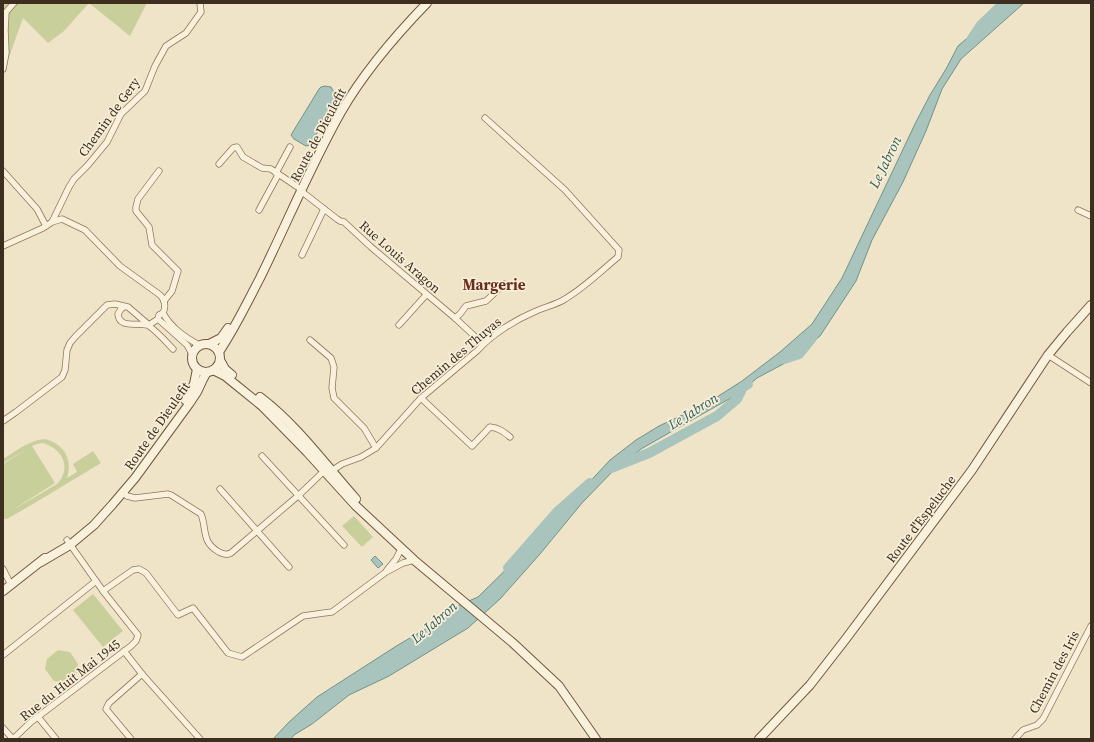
<svg xmlns="http://www.w3.org/2000/svg" width="1094" height="742" font-family="'Source Serif 4',serif">
  <style>
    .green { fill: #c9cf9b; fill-rule: evenodd }
    .water { fill: #a9c4bc; stroke: #6f938a }
    .lines { fill: none; stroke-linecap: round; stroke-linejoin: round }
    .river { stroke: #a9c4bc; stroke-width: 10 }
    .minor-casing { stroke: #8d765c; stroke-width: 7 }
    .secondary-casing { stroke: #6f573f; stroke-width: 10 }
    .minor { stroke: #faf1dc; stroke-width: 5.5 }
    .secondary { stroke: #faf1dc; stroke-width: 8 }
    .labels { text-anchor: middle; dominant-baseline: central; stroke-width: 3.5; stroke-linejoin: round; paint-order: stroke }
    .street-label { font-size: 13px; fill: #3d2e20; stroke: #f7eed8 }
    .water-label { font-size: 14px; font-style: italic; fill: #2f5d5a; stroke: #f7eed8 }
    .quarter-label { font-size: 15px; font-weight: bold; fill: #6b2e1e; stroke: #f7eed8 }
  </style>
  <rect width="100%" height="100%" fill="#f0e4c8"/>
  <g class="green">
    <polygon points="3,3 147,3 130,36 89,3 64,31 48,43 23,18 3,74"/>
    <path d="M45,439C64,444 73,459 67,478L77,472L73,464L93,451L101,463L33,504L7,519H3V464L27,449L3,463V459C16,451 29,440 45,439ZM43,443C63,449 72,468 57,484L11,511L55,483L32,446L37,444Z"/>
    <polygon points="354,516 373,537 362,547 342,526"/>
    <polygon points="93,594 123,631 103,647 73,610"/>
    <polygon points="58,650 70,652 78,664 77,674 66,683 54,681 45,669 47,659"/>
  </g>
  <g class="water">
    <polygon points="1000,3 1024,3 961,59 942,89 926,131 903,182 872,240 856,281 820,336 787,362 757,378 738,394 690,421 641,449 613,471 582,503 540,554 500,599 468,628 389,676 349,695 312,724 294,735 291,739 273,739 289,722 317,697 398,645 448,616 455,607 478,597 535,541 610,460 636,440 659,426 706,404 742,381 780,352 812,324 842,278 915,124 930,95 946,69 958,46 985,23"/>
    <polygon points="325,86 331,87 336,96 311,145 306,146 294,139 291,135 319,89 321,87"/>
    <polygon points="375,556 383,564 378,568 371,560"/>
  </g>
  <g class="lines">
    <g class="river">
      <polyline points="971,40 981,25 1004,3"/>
      <polyline points="784,359 799,354 812,338"/>
      <polyline points="611,468 649,453 717,416 737,399 743,387 748,384"/>
      <polyline points="508,568 557,512 590,483"/>
    </g>
    <g class="minor-casing">
      <g id="minor">
        <polyline points="3,69 6,53 5,30 6,12 14,3"/>
        <polyline points="219,164 233,148 237,147 243,157 262,168 271,169 302,190"/>
        <polyline points="3,171 37,209 46,226"/>
        <polyline points="159,171 138,199 136,207 136,211 149,227 152,245 178,271 172,291 164,301"/>
        <polyline points="276,173 290,147"/>
        <polyline points="301,191 337,219 340,221 344,222 371,247 455,318 483,344"/>
        <polyline points="259,210 278,175"/>
        <polyline points="1078,210 1091,216"/>
        <polyline points="3,246 43,228 52,222 69,187 74,179 88,165 107,142 121,114 145,91 155,66 166,46 186,33 201,12 200,3"/>
        <polyline points="302,255 324,209"/>
        <path d="M124,307L121,309L118,314C119,329 137,322 147,325C153,327 168,344 173,349"/>
        <path d="M163,313C171,328 185,337 199,345"/>
        <polyline points="455,318 460,314 466,306 486,301 504,284"/>
        <polyline points="158,319 187,345 192,354"/>
        <polyline points="399,325 426,295"/>
        <polyline points="310,340 331,358 334,367 332,388 334,398 364,428 376,448"/>
        <polyline points="1048,355 1091,383"/>
        <path d="M421,398L472,446L490,427C499,428 504,432 510,437"/>
        <path d="M3,421L16,412L62,377L65,370L67,350L70,343L75,337L107,305L115,304L128,307L149,325L158,319L159,315L163,313C166,307 165,300 160,295L120,266L85,230L62,219L52,222"/>
        <polyline points="262,456 344,545"/>
        <path d="M330,472L342,464L361,457L376,448L421,398L478,350C491,335 515,320 534,312C544,307 556,305 565,299C584,288 601,271 618,257L619,250L565,190L485,118"/>
        <polyline points="220,489 289,567"/>
        <path d="M123,492L127,496L135,498L168,494L171,495L201,514C207,529 201,542 219,552C224,555 227,555 231,553L299,495L324,471"/>
        <polyline points="3,569 11,585"/>
        <polyline points="387,570 396,559 401,549"/>
        <polyline points="103,591 133,570 139,569 146,573 178,615 193,608 228,653 242,657 303,616 324,613 332,612 386,572 403,563 414,560"/>
        <polyline points="124,651 142,674"/>
        <polyline points="3,655 96,581"/>
        <polyline points="38,717 56,739"/>
        <polyline points="3,728 13,739"/>
        <polyline points="13,739 31,722 131,646 136,641 138,635 103,591 67,540"/>
        <polyline points="131,739 106,709 109,703 142,674 200,739"/>
        <polyline points="1015,739 1023,730 1037,725 1043,719 1091,626"/>
      </g>
    </g>
    <g class="secondary-casing">
      <g id="secondary">
        <circle cx="206" cy="358" r="14"/>
        <polyline points="209,344 221,338 228,328"/>
        <path d="M219,352C235,328 247,303 260,278C287,223 311,165 341,112C364,72 395,36 427,3"/>
        <polyline points="220,360 225,369 232,375"/>
        <polyline points="213,370 225,376 262,406 307,452 355,505 414,560 513,643 559,686 596,739"/>
        <path d="M260,397C297,425 325,464 356,499"/>
        <polyline points="185,400 194,384 197,369"/>
        <polyline points="41,562 70,545 94,525 112,505 135,478 189,404 197,392 203,379 207,372"/>
        <polyline points="3,591 45,558"/>
        <polyline points="759,739 810,685 845,640 972,470 1048,355 1067,332 1091,305"/>
      </g>
    </g>
    <use href="#minor" class="minor"/>
    <use href="#secondary" class="secondary"/>
  </g>
  <g class="labels">
    <g class="street-label">
      <text transform="translate(109 117) rotate(-54)">Chemin de Gery</text>
      <text transform="translate(318 135) rotate(-62)">Route de Dieulefit</text>
      <text transform="translate(400 257) rotate(41)">Rue Louis Aragon</text>
      <text transform="translate(456 356) rotate(-40)">Chemin des Thuyas</text>
      <text transform="translate(157 426) rotate(-55)">Route de Dieulefit</text>
      <text transform="translate(921 519) rotate(-53)">Route d'Espeluche</text>
      <text transform="translate(1054 672) rotate(-62)">Chemin des Iris</text>
      <text transform="translate(70 680) rotate(-38)">Rue du Huit Mai 1945</text>
    </g>
    <g class="water-label">
      <text transform="translate(885 162) rotate(-64)">Le Jabron</text>
      <text transform="translate(693 411) rotate(-32)">Le Jabron</text>
      <text transform="translate(434 622) rotate(-41)">Le Jabron</text>
    </g>
    <g class="quarter-label">
      <text x="494" y="284">Margerie</text>
    </g>
  </g>
  <rect width="1094" height="742" fill="none" stroke="#3d2e20" stroke-width="8"/>
</svg>
